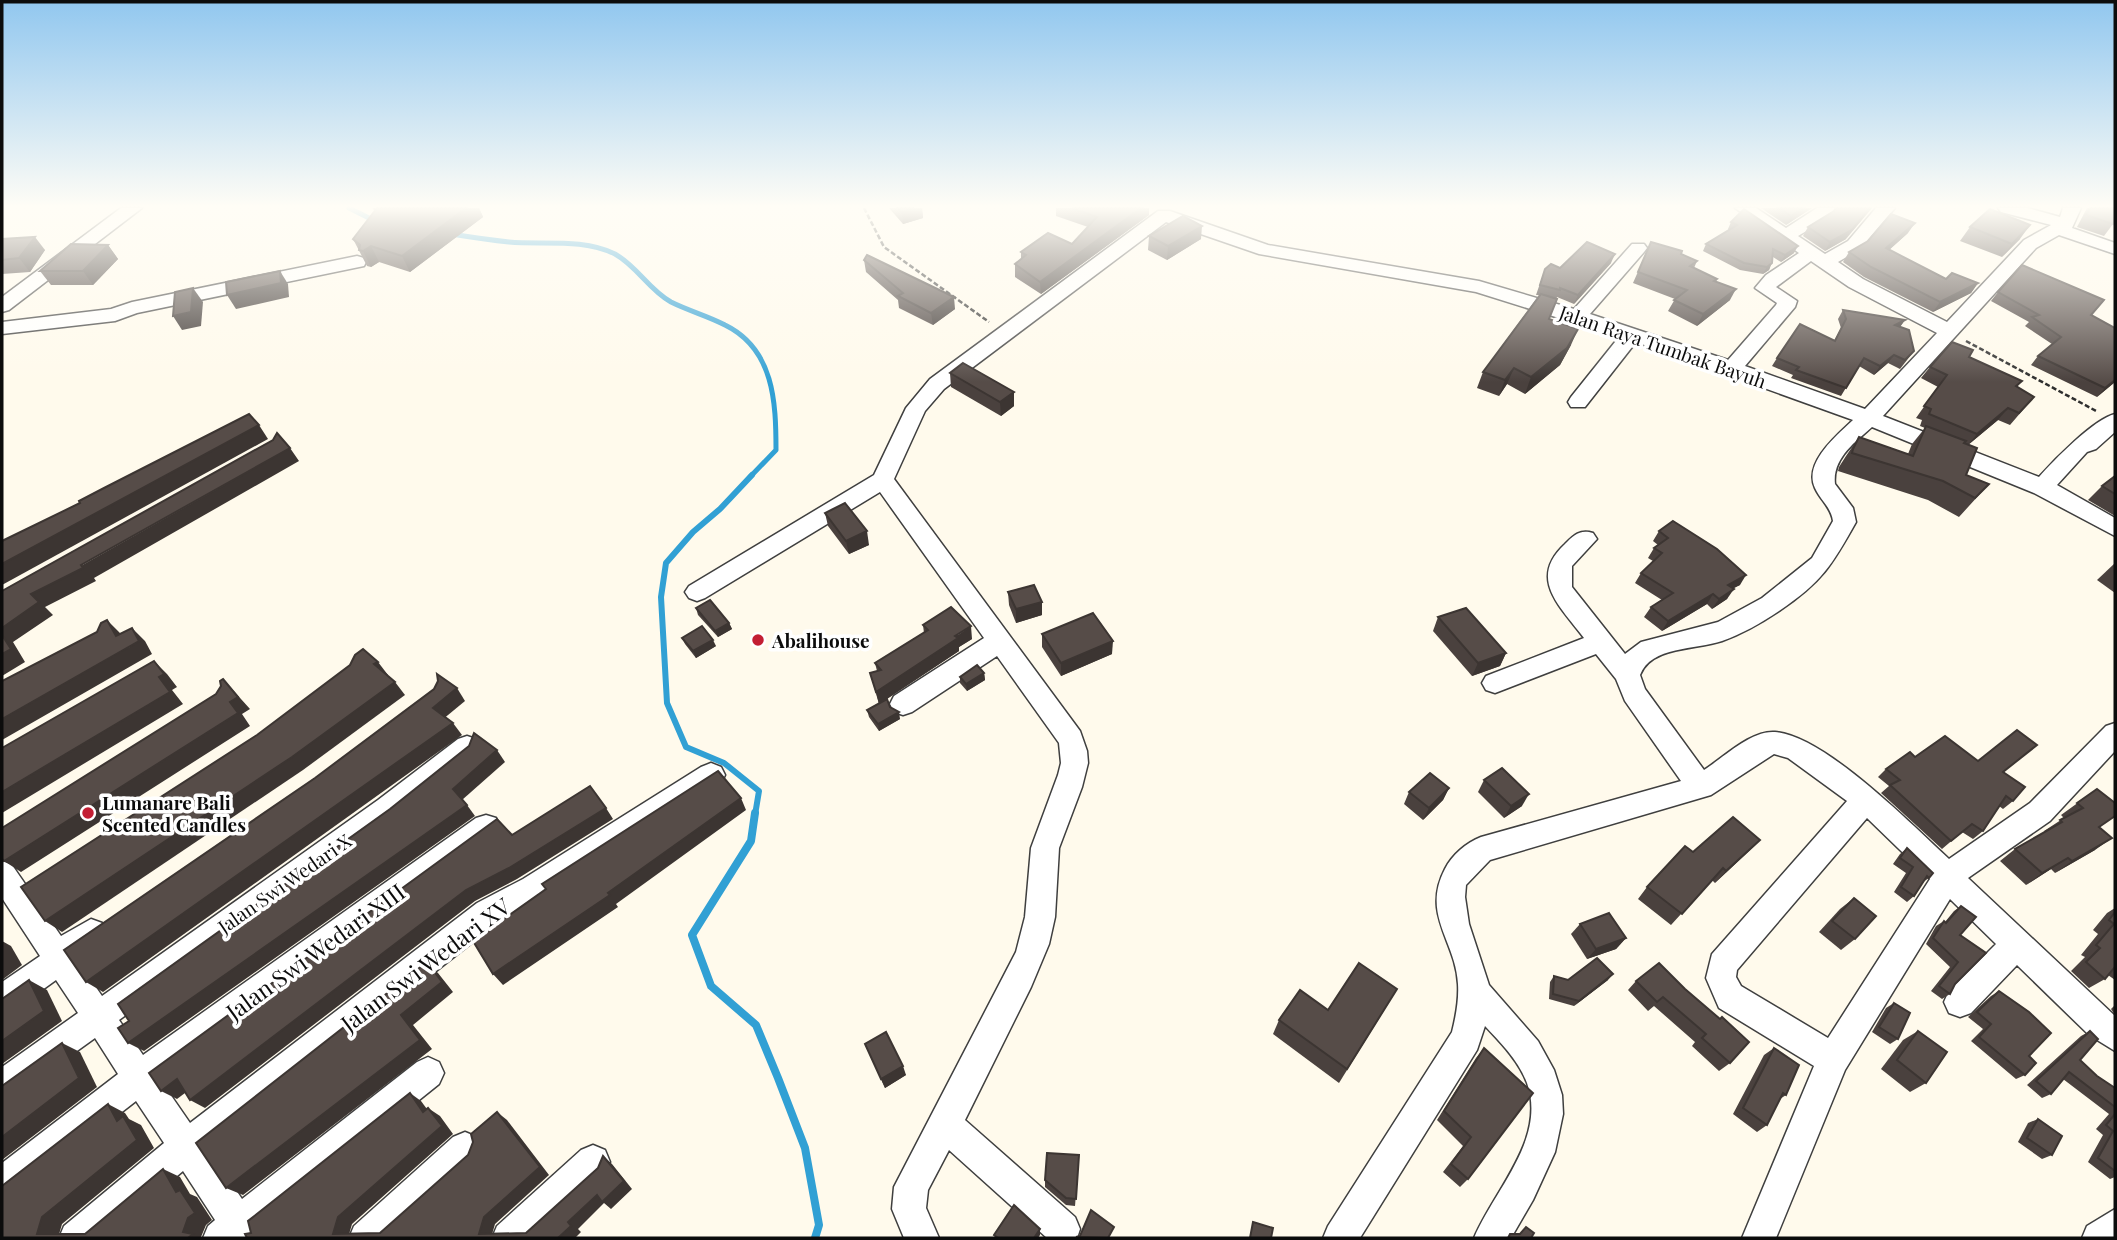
<svg xmlns="http://www.w3.org/2000/svg" width="2117" height="1240" font-family="'Playfair Display',serif">
  <style>
    .lines { fill: none; stroke-linecap: round; stroke-linejoin: round }
    .stream-far2 { stroke: #31a0d4; stroke-width: 5 }
    .stream-far1 { stroke: #31a0d4; stroke-width: 6 }
    .stream { stroke: #31a0d4; stroke-width: 8 }
    .minor-casing { stroke: #3f3f3f; stroke-width: 3 }
    .path { stroke: #2e2e2e; stroke-width: 2.5; stroke-dasharray: 5 2.5; stroke-linecap: butt }
    .minor { fill: #fff; fill-rule: evenodd }
    .wall { fill: #4a413e }
    .shaded-wall { fill: #3c3532 }
    .building { fill: #564c48; stroke: #3c3532; stroke-width: 2 }
    .poi-dot { fill: #c31e33; stroke: #fff; stroke-width: 2.5 }
    .labels { text-anchor: middle; dominant-baseline: central; stroke-width: 7; stroke-linejoin: round; paint-order: stroke }
    .street-label { font-size: 19px; fill: #0c0c0c; stroke: #fff }
    .poi-label { font-size: 19px; font-weight: bold; fill: #0c0c0c; stroke: #fff; text-anchor: start }
    .near-street-label { font-size: 23px; fill: #0c0c0c; stroke: #fff }
  </style>
  <rect width="100%" height="100%" fill="#fffaec"/>
  <g class="lines">
    <g class="stream-far2">
      <polyline points="349,208 375,221"/>
      <path d="M451,234C470,237 490,240 509,242C543,245 583,238 615,254C637,266 649,290 671,302C689,311 708,316 725,325C774,349 776,402 776,450L750,477"/>
    </g>
    <polyline class="stream-far1" points="752,475 720,509 693,532 666,563 661,597 667,703 686,747 724,763 759,791 755,815"/>
    <polyline class="stream" points="755,813 751,841 692,935 711,986 756,1025 778,1078 805,1148 819,1225 815,1238"/>
    <g class="minor-casing">
      <g id="minor">
        <polygon points="121,208 142,208 9,310 2,312 2,297"/>
        <path d="M1735,208H1756L1786,228L1817,208H1835L1828,218L1798,236L1825,254L1848,241L1876,208H1895L1860,249L1838,262L1863,279L1947,322L2024,240L2051,225L2001,212L1998,208H2028L2060,217L2063,208H2081L2072,228L2115,243V254L2059,235L2036,248L1883,416L2039,477C2054,460 2094,419 2115,414V432L2096,449L2087,452L2057,485L2115,518V536L2034,493L1872,427C1855,442 1832,459 1835,484L1853,508L1856,522C1832,565 1822,582 1779,611C1761,623 1742,634 1722,641C1696,650 1651,646 1640,675L1645,689L1704,770C1723,758 1751,730 1775,732C1825,736 1912,825 1949,859L2030,803L2106,726L2115,723V751L2050,821L1968,878L2115,1016V1051L2089,1035L2017,965L1971,1013L1960,1017L1949,1013L1944,1002L1949,991L1996,944L1950,899L1845,1070L1776,1238H1742L1814,1066L1719,1008L1706,978L1712,954L1847,801L1788,758L1774,754L1711,795L1490,860L1466,885L1465,897L1469,924L1489,985L1538,1041L1554,1070L1562,1095L1563,1114L1555,1152L1533,1200L1511,1238H1474C1494,1190 1547,1139 1527,1083C1519,1061 1500,1042 1485,1026L1477,1050L1360,1238H1323L1328,1226L1452,1032C1456,1016 1459,1000 1458,984C1456,941 1421,915 1445,869C1452,855 1466,843 1481,837L1681,781L1625,701L1616,679L1596,654L1495,693L1486,690L1482,683L1486,676L1584,638C1561,607 1527,579 1565,544C1574,535 1580,529 1593,533L1597,539L1572,566V587L1625,654L1641,642L1718,622L1762,598L1812,558L1833,521C1831,507 1821,501 1815,488C1803,463 1837,435 1853,420L1636,342L1585,407H1571L1568,402L1571,397L1619,337L1476,292L1259,254L1166,222L944,389L925,411L894,479L1080,731L1087,751L1088,763L1082,787L1059,848L1055,917L1049,944L1031,987L965,1120L1075,1217L1080,1229L1077,1238H1047L949,1150L928,1190L926,1208L939,1238H904L892,1209L894,1187L1016,952L1025,917L1031,848L1058,775L1061,763L1059,743L997,656L912,712L903,715L894,712L890,704L894,696L984,638L880,492L705,598L697,601L689,598L685,592L689,586L874,475L906,408L930,379L1158,211H1170L1268,245L1479,281L1574,309L1632,244H1644L1647,248L1644,252L1590,314L1728,360L1776,305L1777,303L1755,288L1766,275L1799,253ZM1811,261L1849,287L1937,333L1865,409L1745,366L1795,307L1797,301L1776,287ZM1867,818L1930,879L1828,1038L1741,986L1736,977L1737,970Z"/>
        <polygon points="357,256 364,258 366,262 364,266 137,313 115,321 2,334 2,322 111,309 132,302"/>
        <polygon points="467,736 476,739 480,747 476,755 398,818 119,1020 143,1055 476,818 486,815 496,818 500,827 496,836 161,1081 190,1123 477,903 523,879 701,767 711,763 721,767 725,775 721,783 543,897 497,923 209,1150 242,1199 417,1062 428,1057 439,1062 444,1073 439,1084 261,1227 265,1238 203,1238 208,1226 215,1220 183,1171 103,1238 59,1238 64,1226 164,1143 136,1101 14,1196 2,1201 2,1163 118,1074 95,1038 13,1097 2,1102 2,1067 78,1013 56,980 13,1011 2,1015 2,982 40,956 2,898 2,861 12,865 61,936 91,919 102,923 106,933 102,943 77,960 102,996 378,800 458,739"/>
        <polygon points="465,1132 477,1137 482,1149 477,1161 392,1238 349,1238 354,1226 453,1137"/>
        <polygon points="593,1145 605,1150 610,1162 605,1174 535,1238 492,1238 497,1226 581,1150"/>
        <polygon points="2115,1209 2115,1238 2082,1238 2087,1226"/>
      </g>
    </g>
    <g class="path">
      <polyline points="864,208 884,247 989,322"/>
      <polyline points="1966,341 2098,412"/>
    </g>
    <use href="#minor" class="minor"/>
  </g>
  <g class="wall">
    <polygon points="372,208 479,208 483,217 410,272 379,262 371,267 367,266 353,239 375,211"/>
    <polygon points="889,208 922,208 923,218 903,224"/>
    <polygon points="1056,208 1149,208 1149,215 1041,294 1015,277 1015,264 1021,259 1021,252 1072,244 1088,227 1056,216"/>
    <polygon points="1761,208 1812,208 1786,225"/>
    <polygon points="2087,208 2115,208 2113,224 2104,236 2077,227"/>
    <polygon points="1834,212 1846,239 1825,251 1803,236 1808,227"/>
    <polygon points="1731,222 1794,253 1781,262 1773,257 1769,270 1763,274 1740,270 1703,251 1706,244 1729,230 1728,229"/>
    <polygon points="1970,227 2020,239 2002,257 1960,241"/>
    <polygon points="1908,233 1889,250 1946,279 1978,283 1971,293 1933,312 1864,277 1843,262 1849,252"/>
    <polygon points="1149,236 1201,239 1167,260 1148,250"/>
    <polygon points="2,239 45,250 30,272 2,274"/>
    <polygon points="1651,242 1697,261 1694,268 1717,279 1716,282 1730,300 1697,326 1668,311 1675,299 1633,283"/>
    <polygon points="108,245 118,259 93,285 51,285 40,271"/>
    <polygon points="864,260 955,309 933,325 899,308 898,300 866,272"/>
    <polygon points="1611,263 1574,304 1557,297 1549,319 1571,345 1560,365 1525,394 1507,384 1499,396 1477,388 1483,372 1539,295 1536,295 1545,269"/>
    <polygon points="1998,292 2091,315 2115,382 2097,397 2031,365 2038,356 2052,344 2025,326 2029,322 1991,301"/>
    <polygon points="1843,310 1905,320 1900,327 1914,351 1900,369 1888,363 1874,375 1859,366 1841,396 1791,378 1793,375 1772,366 1777,358 1834,341 1841,328 1838,319"/>
    <polygon points="1969,357 2022,381 2017,387 2034,397 2010,425 1998,420 1968,445 1966,475 1989,484 1959,517 1928,500 1838,471 1839,467 1846,456 1859,437 1908,454 1912,444 1925,428 1920,426 1922,420 1916,418 1938,387 1921,378 1930,367"/>
    <polygon points="950,373 1014,392 1014,406 1001,416 951,387"/>
    <polygon points="2115,476 2115,516 2088,500 2102,486"/>
    <polygon points="825,513 869,545 849,554 828,526"/>
    <polygon points="1659,531 1740,585 1732,588 1727,599 1712,609 1707,604 1662,631 1644,617 1651,607 1662,600 1635,583 1641,573 1653,561 1648,558 1654,548 1658,545 1653,541"/>
    <polygon points="2115,563 2115,593 2097,580"/>
    <polygon points="1008,592 1042,602 1042,615 1016,623 1009,605"/>
    <polygon points="696,608 729,623 732,629 718,637 698,615"/>
    <polygon points="1438,617 1506,653 1500,666 1472,676 1433,631"/>
    <polygon points="923,625 972,639 959,647 959,651 884,701 900,719 879,731 869,717 867,710 879,704 870,673 877,671 875,663 924,633"/>
    <polygon points="1042,634 1112,654 1061,676 1042,647"/>
    <polygon points="682,638 716,646 696,658 685,644"/>
    <polygon points="984,673 985,680 967,691 960,683 960,677"/>
    <polygon points="1915,757 1978,761 2003,772 2013,801 2003,809 1999,806 1983,831 1973,839 1962,832 1942,849 1881,793 1889,786 1878,777 1886,769"/>
    <polygon points="1484,780 1522,806 1504,818 1478,792"/>
    <polygon points="1449,788 1443,800 1423,820 1404,804 1409,792"/>
    <polygon points="2097,789 2100,827 2095,850 2055,873 2051,869 2026,885 2000,861 2015,849 2045,832 2044,831 2064,818 2061,815"/>
    <polygon points="1760,840 1715,883 1712,880 1671,925 1638,899 1647,887 1693,852"/>
    <polygon points="1907,848 1929,878 1923,882 1914,896 1907,902 1894,892 1906,873 1893,864 1900,854"/>
    <polygon points="1854,898 1855,939 1841,950 1819,932 1840,909"/>
    <polygon points="1961,906 1960,935 1955,984 1950,994 1942,999 1931,991 1950,967 1926,944 1936,926 1944,921 1945,922 1954,911"/>
    <polygon points="2115,908 2115,980 2108,975 2105,979 2089,988 2071,971 2085,957 2081,955 2098,934 2093,930 2107,913"/>
    <polygon points="1580,924 1626,938 1616,949 1587,959 1571,934"/>
    <polygon points="1659,963 1730,1063 1719,1071 1692,1046 1695,1042 1654,1006 1648,1011 1628,990 1636,981"/>
    <polygon points="1554,976 1568,980 1608,980 1574,1006 1549,999 1550,982"/>
    <polygon points="1999,991 2025,1075 2016,1079 1971,1041 1983,1029 1968,1017 1991,996"/>
    <polygon points="1894,1003 1898,1039 1890,1044 1872,1032 1886,1008"/>
    <polygon points="1388,1004 1339,1083 1273,1034 1279,1020 1328,1010"/>
    <polygon points="2115,1005 2115,1015 2111,1009"/>
    <polygon points="1918,1031 1926,1083 1910,1092 1881,1069 1903,1040"/>
    <polygon points="2090,1031 2080,1060 2097,1076 2115,1088 2115,1177 2110,1179 2088,1162 2103,1135 2096,1129 2109,1114 2063,1079 2051,1094 2042,1098 2027,1085 2081,1036"/>
    <polygon points="865,1044 906,1075 885,1088"/>
    <polygon points="1484,1048 1468,1179 1460,1187 1443,1172 1463,1146 1437,1120 1476,1058"/>
    <polygon points="1774,1048 1786,1095 1780,1099 1767,1125 1757,1132 1733,1114 1764,1055"/>
    <polygon points="2038,1119 2052,1155 2042,1159 2018,1142 2028,1123"/>
    <polygon points="1079,1155 1075,1206 1066,1205 1045,1187 1045,1180"/>
  </g>
  <g class="shaded-wall">
    <polygon points="466,208 479,208 483,217 410,272 402,256"/>
    <polygon points="914,208 922,208 923,218 903,224 902,212"/>
    <polygon points="1141,208 1149,208 1149,215 1041,294 1040,282"/>
    <polygon points="1803,208 1812,208 1786,225 1791,216"/>
    <polygon points="1870,208 1872,208 1846,239 1825,251 1830,242"/>
    <polygon points="1915,223 1908,233 1880,258 1886,248"/>
    <polygon points="2030,225 2020,239 2002,257 2012,244"/>
    <polygon points="1202,226 1201,239 1167,260 1168,246"/>
    <polygon points="35,237 45,250 30,272 19,258"/>
    <polygon points="108,245 118,259 93,285 83,271"/>
    <polygon points="371,246 379,262 371,267 363,251"/>
    <polygon points="1798,246 1794,253 1781,262 1785,255"/>
    <polygon points="1615,254 1611,263 1574,304 1578,295"/>
    <polygon points="1772,263 1769,270 1763,274 1767,267"/>
    <polygon points="280,271 288,284 289,297 236,309 227,295"/>
    <polygon points="1978,283 1971,293 1933,312 1940,302"/>
    <polygon points="193,288 203,302 201,326 182,330 173,316"/>
    <polygon points="1736,289 1730,300 1697,326 1703,314"/>
    <polygon points="954,297 955,309 933,325 931,313"/>
    <polygon points="1905,320 1899,328 1895,325"/>
    <polygon points="1578,329 1571,345 1560,365 1525,394 1531,377"/>
    <polygon points="1894,355 1888,363 1874,375 1880,366"/>
    <polygon points="1514,368 1507,384 1499,396 1505,380"/>
    <polygon points="2115,380 2115,382 2097,397 2105,388"/>
    <polygon points="1014,392 1014,406 1001,416 1000,402"/>
    <polygon points="2008,408 1998,420 1968,445 1977,434"/>
    <polygon points="259,425 268,439 2,585 2,564"/>
    <polygon points="290,448 299,461 94,578 96,581 45,607 53,615 13,642 25,662 2,676 2,628 31,594"/>
    <polygon points="867,531 869,545 849,554 846,541"/>
    <polygon points="1746,575 1740,585 1721,595 1728,585"/>
    <polygon points="1734,589 1727,599 1712,609 1719,599"/>
    <polygon points="1713,594 1707,604 1662,631 1668,621"/>
    <polygon points="1042,602 1042,615 1016,623 1016,609"/>
    <polygon points="107,620 120,633 129,648 132,628 145,641 152,654 2,740 2,719 116,636"/>
    <polygon points="729,623 732,629 718,637 715,631"/>
    <polygon points="971,626 972,639 959,647 959,651 879,704 876,692"/>
    <polygon points="713,640 716,646 696,658 693,651"/>
    <polygon points="1113,641 1112,654 1061,676 1061,663"/>
    <polygon points="1506,653 1500,666 1472,676 1478,663"/>
    <polygon points="154,661 167,674 177,687 172,690 183,704 2,813 2,792 159,677"/>
    <polygon points="378,662 388,675 384,677 374,664"/>
    <polygon points="984,673 985,680 967,691 966,684"/>
    <polygon points="223,679 250,709 242,714 250,726 21,872 4,861 230,702"/>
    <polygon points="395,682 405,695 303,770 62,932 45,921"/>
    <polygon points="457,688 465,701 442,720 433,708"/>
    <polygon points="899,712 900,719 879,731 878,724"/>
    <polygon points="453,723 462,735 103,992 86,982"/>
    <polygon points="497,750 505,762 462,800 453,789"/>
    <polygon points="1449,788 1443,800 1423,820 1429,808"/>
    <polygon points="1529,794 1522,806 1504,818 1511,806"/>
    <polygon points="741,798 746,810 616,904 618,907 503,985 493,974"/>
    <polygon points="467,805 475,816 144,1051 128,1043"/>
    <polygon points="606,808 613,819 517,879 475,901 205,1108 190,1100 466,890"/>
    <polygon points="2112,838 2095,850 2055,873 2072,861"/>
    <polygon points="1760,840 1749,851 1715,883 1726,871"/>
    <polygon points="2068,858 2051,869 2026,885 2042,873"/>
    <polygon points="1626,938 1616,949 1587,959 1596,949"/>
    <polygon points="2,941 11,946 22,965 2,980"/>
    <polygon points="427,962 438,973 453,992 413,1025 432,1049 243,1195 226,1188 401,1015"/>
    <polygon points="1613,974 1608,980 1574,1006 1579,1001"/>
    <polygon points="29,980 47,990 62,1021 2,1064 2,1041"/>
    <polygon points="62,1043 80,1052 97,1087 2,1160 2,1137"/>
    <polygon points="903,1066 906,1075 885,1088 881,1079"/>
    <polygon points="177,1079 193,1087 177,1099 161,1091"/>
    <polygon points="410,1093 421,1101 435,1120 423,1112"/>
    <polygon points="108,1104 125,1113 129,1119 141,1125 154,1148 62,1224 58,1238 37,1234 42,1217 117,1121"/>
    <polygon points="428,1108 440,1116 453,1134 352,1224 348,1238 333,1234 338,1217"/>
    <polygon points="497,1112 507,1120 549,1175 495,1224 491,1238 479,1234"/>
    <polygon points="603,1156 612,1164 632,1189 611,1209 604,1203 578,1229 581,1232 575,1238 558,1238 568,1222 597,1195"/>
    <polygon points="163,1169 180,1177 190,1194 197,1197 212,1220 206,1225 201,1237 204,1238 188,1238 183,1232 176,1192"/>
    <polygon points="1040,1229 1040,1235 1038,1238 1034,1238"/>
  </g>
  <g class="building">
    <polygon points="377,208 466,208 402,256 371,246 363,251 359,250 360,245 353,239"/>
    <polygon points="898,208 914,208 902,212"/>
    <polygon points="1072,208 1141,208 1040,282 1015,264 1026,255 1021,252 1048,233 1072,244 1097,217"/>
    <polygon points="1779,208 1803,208 1791,216"/>
    <polygon points="1836,208 1870,208 1852,230 1830,242 1808,227 1834,211"/>
    <polygon points="2090,208 2115,208 2115,220 2113,224 2086,215"/>
    <polygon points="1744,209 1798,246 1785,255 1773,249 1772,263 1767,267 1744,263 1706,244 1737,225 1731,222"/>
    <polygon points="1990,209 2030,225 2012,244 1970,227"/>
    <polygon points="1891,214 1915,223 1886,248 1946,279 1952,273 1978,283 1940,302 1871,267 1849,252 1868,241"/>
    <polygon points="1183,216 1202,226 1168,246 1149,236"/>
    <polygon points="35,237 19,258 2,260 2,239"/>
    <polygon points="1587,242 1615,254 1578,295 1560,288 1560,290 1540,285 1545,269 1551,264 1560,268"/>
    <polygon points="1651,242 1682,251 1681,254 1697,261 1690,266 1717,279 1714,281 1736,289 1703,314 1674,300 1687,290 1638,272"/>
    <polygon points="71,244 108,245 83,271 40,271"/>
    <polygon points="867,255 954,297 931,313 898,296 903,293 864,260"/>
    <polygon points="2022,265 2104,300 2091,315 2115,328 2115,380 2105,388 2038,356 2061,337 2032,317 2039,315 1998,292"/>
    <polygon points="280,271 281,283 227,295 226,282"/>
    <polygon points="193,288 191,312 173,316 175,292"/>
    <polygon points="1541,294 1557,299 1549,319 1578,329 1567,348 1531,377 1514,368 1505,380 1483,372"/>
    <polygon points="1843,310 1905,320 1895,325 1909,330 1914,351 1905,360 1894,355 1880,366 1864,358 1846,388 1796,370 1799,367 1777,358 1800,324 1835,341 1846,319"/>
    <polygon points="1952,342 1973,350 1969,357 2022,381 2016,386 2034,397 2019,413 2008,408 1977,434 1929,414 1931,409 1924,406 1947,375 1930,367"/>
    <polygon points="963,363 1014,392 1000,402 950,373"/>
    <polygon points="249,414 259,425 2,564 2,541 80,503 79,501 104,488"/>
    <polygon points="1926,426 1966,441 1964,443 1977,448 1966,475 1989,484 1975,498 1943,481 1852,453 1853,449 1859,437 1913,456"/>
    <polygon points="277,433 290,448 81,565 83,568 31,594 39,602 2,628 2,591 273,440"/>
    <polygon points="2115,476 2115,494 2102,486"/>
    <polygon points="845,503 867,531 846,541 825,513"/>
    <polygon points="1673,521 1717,549 1746,575 1728,585 1734,589 1719,599 1713,594 1668,621 1651,607 1673,593 1641,573 1662,553 1654,548 1668,538 1659,531"/>
    <polygon points="1034,585 1042,602 1016,609 1008,592"/>
    <polygon points="710,600 729,623 715,631 696,608"/>
    <polygon points="951,607 971,626 955,636 958,638 876,692 870,673 881,670 875,663 928,630 923,625"/>
    <polygon points="1466,608 1506,653 1478,663 1438,617"/>
    <polygon points="1093,613 1113,641 1061,663 1042,634"/>
    <polygon points="107,620 116,636 132,628 139,641 2,719 2,681 97,632 101,623"/>
    <polygon points="702,626 713,640 693,651 682,638"/>
    <polygon points="2,635 11,649 2,654"/>
    <polygon points="363,649 378,662 374,664 395,682 292,757 45,921 21,887 257,735 350,665 355,655"/>
    <polygon points="154,661 164,674 159,677 170,692 2,792 2,748"/>
    <polygon points="977,665 984,673 966,684 960,677"/>
    <polygon points="437,674 457,688 433,708 453,723 86,982 64,950 315,778 434,689 438,681"/>
    <polygon points="223,679 238,697 230,702 238,713 4,861 2,859 2,828 216,694 221,686 220,681"/>
    <polygon points="887,699 890,707 899,712 878,724 867,710"/>
    <polygon points="2017,730 2037,745 2003,772 2025,787 2013,801 2006,796 1983,831 1972,824 1951,841 1890,785 1900,780 1886,769 1910,752 1915,757 1945,736 1978,761"/>
    <polygon points="474,733 497,750 453,789 467,805 128,1043 118,1028 129,1021 118,1004 390,809 469,746"/>
    <polygon points="1502,768 1529,794 1511,806 1484,780"/>
    <polygon points="718,771 741,798 608,893 610,895 493,974 473,941 546,889 542,884"/>
    <polygon points="1430,773 1449,788 1429,808 1409,792"/>
    <polygon points="590,786 606,808 509,868 466,890 190,1100 177,1079 161,1091 149,1073 497,819 512,835"/>
    <polygon points="2097,789 2115,803 2115,816 2099,827 2112,838 2072,861 2068,858 2042,873 2015,849 2062,822 2060,820 2083,808 2077,803"/>
    <polygon points="1733,817 1760,840 1726,871 1723,868 1682,914 1647,887 1685,846 1693,852"/>
    <polygon points="1907,848 1933,873 1929,878 1927,876 1914,896 1901,887 1913,867 1900,858"/>
    <polygon points="1854,898 1876,916 1855,939 1832,921"/>
    <polygon points="1961,906 1976,917 1960,935 1986,953 1955,984 1950,994 1939,986 1958,962 1933,938 1944,921 1946,923"/>
    <polygon points="2115,912 2115,967 2105,979 2086,962 2100,948 2096,945 2114,924 2109,920"/>
    <polygon points="1609,913 1626,938 1596,949 1580,924"/>
    <polygon points="1597,958 1613,974 1579,1001 1553,994 1554,976 1568,980"/>
    <polygon points="427,962 442,982 401,1015 420,1040 226,1188 196,1143"/>
    <polygon points="1359,963 1397,989 1347,1069 1279,1020 1300,990 1328,1010"/>
    <polygon points="1659,963 1685,989 1720,1019 1722,1017 1749,1042 1730,1063 1702,1038 1706,1034 1663,997 1657,1002 1636,981"/>
    <polygon points="29,980 44,1011 2,1041 2,999"/>
    <polygon points="1999,991 2029,1012 2051,1033 2029,1056 2036,1063 2025,1075 1979,1037 1991,1024 1977,1012"/>
    <polygon points="1894,1003 1910,1013 1898,1039 1879,1027"/>
    <polygon points="1918,1031 1947,1052 1926,1083 1897,1060"/>
    <polygon points="2090,1031 2098,1039 2080,1060 2097,1076 2115,1088 2115,1107 2069,1072 2051,1094 2036,1081"/>
    <polygon points="886,1032 903,1066 881,1079 865,1044"/>
    <polygon points="62,1043 79,1078 2,1137 2,1086"/>
    <polygon points="1484,1048 1533,1093 1468,1179 1451,1164 1471,1137 1444,1111"/>
    <polygon points="1774,1048 1799,1065 1786,1095 1783,1093 1767,1125 1743,1108"/>
    <polygon points="410,1093 423,1112 428,1108 442,1126 338,1217 333,1234 380,1233 468,1155 473,1142 471,1134 497,1112 540,1167 484,1217 479,1234 526,1233 598,1168 603,1156 624,1181 602,1202 597,1195 568,1222 571,1226 558,1238 247,1238 245,1234 251,1233 248,1221"/>
    <polygon points="108,1104 117,1121 123,1116 137,1140 42,1217 37,1234 85,1234 163,1169 176,1192 180,1190 195,1213 188,1218 183,1232 193,1234 188,1238 2,1238 2,1186"/>
    <polygon points="2115,1114 2115,1171 2098,1158 2113,1131 2106,1125"/>
    <polygon points="2038,1119 2062,1136 2052,1155 2027,1138"/>
    <polygon points="1047,1153 1079,1155 1076,1199 1066,1198 1045,1180"/>
    <polygon points="1014,1205 1040,1229 1034,1238 998,1238 994,1235"/>
    <polygon points="1091,1210 1114,1227 1108,1238 1076,1237 1080,1236"/>
    <polygon points="1253,1222 1273,1228 1271,1238 1250,1238"/>
    <polygon points="1526,1227 1534,1233 1531,1238 1508,1238 1510,1234 1520,1234"/>
  </g>
  <linearGradient id="sky" x2="0" y2="1"><stop stop-color="#91c7ef"/><stop offset="0.54" stop-color="#fffdf6"/><stop offset="1" stop-color="#fffdf6" stop-opacity="0"/></linearGradient>
  <rect width="2117" height="382" fill="url(#sky)"/>
  <g class="poi-dot">
    <circle cx="758" cy="640" r="7"/>
    <circle cx="88" cy="813" r="7"/>
  </g>
  <g class="labels">
    <g class="street-label">
      <text transform="translate(1663 346) rotate(19)">Jalan Raya Tumbak Bayuh</text>
      <text transform="translate(284 883) rotate(-35)">Jalan Swi Wedari X</text>
    </g>
    <g class="poi-label">
      <text x="772" y="640">Abalihouse</text>
      <text x="102" y="802">Lumanare Bali<tspan x="102" dy="22">Scented Candles</tspan></text>
    </g>
    <g class="near-street-label">
      <text transform="translate(315 951) rotate(-36)">Jalan Swi Wedari XIII</text>
      <text transform="translate(425 964) rotate(-37)">Jalan Swi Wedari XV</text>
    </g>
  </g>
  <rect width="2117" height="1240" fill="none" stroke="#0c0c0c" stroke-width="7"/>
</svg>
